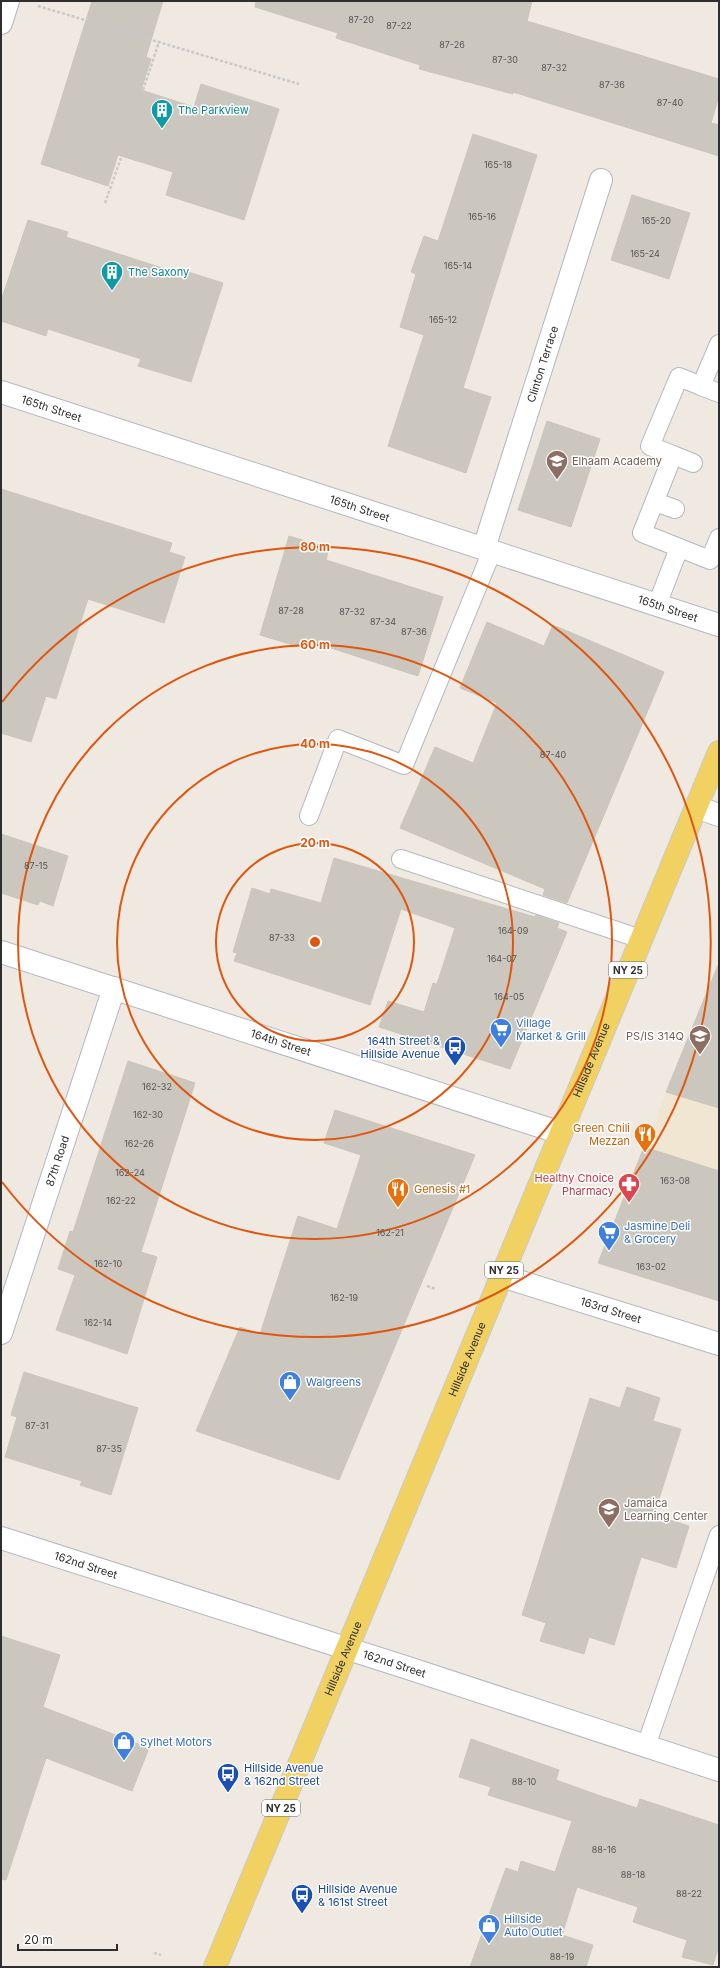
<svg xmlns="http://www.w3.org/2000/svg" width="720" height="1968" font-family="Inter,sans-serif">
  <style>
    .education { fill: #f0e6d1 }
    .building { fill: #cbc7bf; stroke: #cbc5ba }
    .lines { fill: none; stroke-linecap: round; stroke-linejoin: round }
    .lane-casing { stroke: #b4b7c1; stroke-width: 20 }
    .street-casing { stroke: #b4b7c1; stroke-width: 24 }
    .secondary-casing { stroke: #b4b7c1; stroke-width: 24 }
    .primary-casing { stroke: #c9c9c9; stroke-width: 24 }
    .path { stroke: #c9c9c9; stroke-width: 2.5; stroke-dasharray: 3 2; stroke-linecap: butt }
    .lane { stroke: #fff; stroke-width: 18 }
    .street { stroke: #fff; stroke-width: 22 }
    .secondary { stroke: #fff; stroke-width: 22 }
    .primary { stroke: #f2d163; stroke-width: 22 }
    .ring { fill: none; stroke: #df570e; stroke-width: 2 }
    .labels { text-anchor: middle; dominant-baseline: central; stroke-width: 3; stroke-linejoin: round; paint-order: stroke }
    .number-label { font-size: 9px; fill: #555452 }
    .shield { fill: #fff; stroke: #6d6d6d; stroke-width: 1 }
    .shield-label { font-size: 10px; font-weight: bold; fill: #2e2e2e }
    .culture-label { font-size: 11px; fill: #0d838f; stroke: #fff; text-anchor: start }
    .street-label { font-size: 11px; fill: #2e2e2e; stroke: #fff }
    .education-label { font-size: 11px; fill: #785e54; stroke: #fff; text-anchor: start }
    .shop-label { font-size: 11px; fill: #366cbe; stroke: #fff; text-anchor: start }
    .transit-label { font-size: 11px; fill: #164399; stroke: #fff; text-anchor: start }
    .food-label { font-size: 11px; fill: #c56008; stroke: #fff; text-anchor: end }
    .health-label { font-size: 11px; fill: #be3a42; stroke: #fff; text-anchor: end }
    .centre { fill: #df570e; stroke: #fff; stroke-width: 2 }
    .ring-label { font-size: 12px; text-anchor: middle; font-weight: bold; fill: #df570e; stroke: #fff; stroke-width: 3; stroke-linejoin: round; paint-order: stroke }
  </style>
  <rect width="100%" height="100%" fill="#efe9e1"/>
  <polygon class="education" points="719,964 719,1171 644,1147"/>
  <g class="building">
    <polygon points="92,1 163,1 146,57 151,59 141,90 194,107 201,84 279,109 244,220 166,195 173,172 118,155 108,186 41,164"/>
    <polygon points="256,1 532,1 527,21 719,79 719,96 711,123 719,125 719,156 513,92 513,94 419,69 420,65 336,38 338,33 255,7"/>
    <polygon points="473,134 537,155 463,388 491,397 466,473 388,446 424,335 400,327 416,274 411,272 424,236 438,241"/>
    <polygon points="632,195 690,213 669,279 611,260"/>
    <polygon points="28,220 68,232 66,237 181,274 182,270 223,283 191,382 138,366 141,359 48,329 46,336 1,321 1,301"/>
    <polygon points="547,421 600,439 571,527 518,510"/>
    <polygon points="1,489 172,543 169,552 185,557 164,623 88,599 56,699 46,696 31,742 1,733"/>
    <polygon points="289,536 329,548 326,560 443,597 418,676 306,640 303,648 260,635"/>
    <polygon points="487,622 544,646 553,625 664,672 567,903 543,895 545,889 400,828 435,747 473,763 497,703 460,688"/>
    <polygon points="1,834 68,856 53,906 40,901 38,905 1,893"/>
    <polygon points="334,858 535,917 536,915 559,923 557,928 567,932 510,1069 379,1027 388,1001 424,1012 433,983 437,984 455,928 401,909 370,1005 234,961 237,953 233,952 252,888 270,894 271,889 321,903"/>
    <polygon points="718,965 719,965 719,1108 666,1092"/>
    <polygon points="128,1061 195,1083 141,1252 157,1257 127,1354 56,1330 75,1275 58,1269 70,1231 73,1232"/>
    <polygon points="335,1110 475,1155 339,1480 196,1431 240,1327 260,1334 298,1216 337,1229 361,1155 324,1143"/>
    <polygon points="644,1147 719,1171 719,1301 598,1263"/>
    <polygon points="24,1372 138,1408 111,1495 80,1485 82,1481 5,1457 17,1417 11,1415"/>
    <polygon points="627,1387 660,1398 653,1421 681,1429 654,1515 689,1526 676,1568 641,1557 614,1645 589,1637 584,1654 540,1641 546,1623 522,1615 590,1398 620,1408"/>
    <polygon points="1,1636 60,1655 43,1707 149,1748 132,1791 46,1758 6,1880 1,1879"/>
    <polygon points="471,1739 559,1770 556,1780 595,1794 637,1808 640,1799 719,1825 719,1946 713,1965 682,1957 687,1940 633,1922 638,1907 577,1887 562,1935 593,1945 586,1967 470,1967 506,1868 518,1872 521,1861 555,1872 572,1821 488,1795 491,1787 459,1777"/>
  </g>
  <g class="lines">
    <g class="lane-casing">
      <g id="lane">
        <polyline points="719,344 701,386 679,377 650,446 673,455 642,533 710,560 719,538"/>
        <polyline points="701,386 719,393"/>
        <polyline points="673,455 693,463"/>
        <polyline points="655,502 675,509"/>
        <polyline points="657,605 679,548"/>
        <polyline points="309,816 338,739 404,765 492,551"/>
        <polyline points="401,859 641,939"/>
        <polyline points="646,1746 719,1535"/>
      </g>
    </g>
    <g class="street-casing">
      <g id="street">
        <polyline points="1,23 8,1"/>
        <path id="s1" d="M1,392L719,625"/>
        <path id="s2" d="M484,548L601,180"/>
        <polyline points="696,807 719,815"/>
        <path id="s3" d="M502,1276L719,1344"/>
        <path id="s4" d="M1,1333L114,988"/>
        <path id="s5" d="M1,1538L408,1668L719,1770"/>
      </g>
    </g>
    <g class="secondary-casing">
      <g id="secondary">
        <path id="s6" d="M1,952L561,1133"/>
      </g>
    </g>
    <g class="primary-casing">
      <g id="primary">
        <path id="s7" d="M215,1967L719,752"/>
      </g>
    </g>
    <g class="path">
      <polyline points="38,6 299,84"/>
      <polyline points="143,90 159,42"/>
      <polyline points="105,203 121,158"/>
      <polyline points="427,1286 436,1289"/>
      <polyline points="154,1953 161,1955"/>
    </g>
    <use href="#lane" class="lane"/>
    <use href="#street" class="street"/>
    <use href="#secondary" class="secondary"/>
    <use href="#primary" class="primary"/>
  </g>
  <g class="ring">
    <circle cx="315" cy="942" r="99"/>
    <circle cx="315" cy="942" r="198"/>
    <circle cx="315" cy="942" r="297"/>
    <path d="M2 702A395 395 0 1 1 2 1182"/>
  </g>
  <defs>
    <g id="building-pin" transform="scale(1.15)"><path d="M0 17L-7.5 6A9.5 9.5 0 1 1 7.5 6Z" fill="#0f9aa8" stroke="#fff"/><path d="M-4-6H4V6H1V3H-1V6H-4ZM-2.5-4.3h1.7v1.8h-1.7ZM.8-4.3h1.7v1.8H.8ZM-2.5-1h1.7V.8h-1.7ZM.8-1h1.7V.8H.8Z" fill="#fff"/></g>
    <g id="school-pin" transform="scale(1.15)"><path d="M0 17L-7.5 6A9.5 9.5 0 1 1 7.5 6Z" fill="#8d6e63" stroke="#fff"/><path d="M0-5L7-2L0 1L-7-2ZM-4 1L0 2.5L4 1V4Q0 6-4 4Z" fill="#fff"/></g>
    <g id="supermarket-pin" transform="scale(1.15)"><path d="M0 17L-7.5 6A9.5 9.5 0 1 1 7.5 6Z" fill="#3f7fe0" stroke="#fff"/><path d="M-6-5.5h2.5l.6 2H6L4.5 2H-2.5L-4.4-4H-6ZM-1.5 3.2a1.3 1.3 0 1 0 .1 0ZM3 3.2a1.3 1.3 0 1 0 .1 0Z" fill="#fff"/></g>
    <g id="bus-pin" transform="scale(1.15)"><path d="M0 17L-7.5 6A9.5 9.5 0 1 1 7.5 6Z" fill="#1a4fb4" stroke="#fff"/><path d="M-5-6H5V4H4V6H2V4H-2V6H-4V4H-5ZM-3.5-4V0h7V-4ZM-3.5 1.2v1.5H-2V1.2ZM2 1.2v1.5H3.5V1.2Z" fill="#fff"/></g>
    <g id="restaurant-pin" transform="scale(1.15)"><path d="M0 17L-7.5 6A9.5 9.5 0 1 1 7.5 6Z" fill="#e8710a" stroke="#fff"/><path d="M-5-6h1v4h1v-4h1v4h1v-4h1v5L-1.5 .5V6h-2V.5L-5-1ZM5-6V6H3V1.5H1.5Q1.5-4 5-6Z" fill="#fff"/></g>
    <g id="pharmacy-pin" transform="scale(1.15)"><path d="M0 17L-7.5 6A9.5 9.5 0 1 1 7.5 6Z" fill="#e0444e" stroke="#fff"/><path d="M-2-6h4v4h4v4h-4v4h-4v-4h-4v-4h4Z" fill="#fff"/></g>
    <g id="shop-pin" transform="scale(1.15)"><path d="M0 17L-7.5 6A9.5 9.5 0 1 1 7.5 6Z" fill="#3f7fe0" stroke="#fff"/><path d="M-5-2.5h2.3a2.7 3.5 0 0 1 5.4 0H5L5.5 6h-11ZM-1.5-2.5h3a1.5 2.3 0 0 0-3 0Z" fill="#fff"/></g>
  </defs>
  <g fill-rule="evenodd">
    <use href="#building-pin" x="162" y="110"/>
    <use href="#building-pin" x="112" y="272"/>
    <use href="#school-pin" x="557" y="461"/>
    <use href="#supermarket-pin" x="501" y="1029"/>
    <use href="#school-pin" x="700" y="1036"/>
    <use href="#bus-pin" x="455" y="1047"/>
    <use href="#restaurant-pin" x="645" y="1134"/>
    <use href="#pharmacy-pin" x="629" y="1184"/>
    <use href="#restaurant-pin" x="398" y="1189"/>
    <use href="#supermarket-pin" x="609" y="1232"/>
    <use href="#shop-pin" x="290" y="1382"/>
    <use href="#school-pin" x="609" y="1509"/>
    <use href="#shop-pin" x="124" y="1742"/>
    <use href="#bus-pin" x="228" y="1774"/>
    <use href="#bus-pin" x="302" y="1895"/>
    <use href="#shop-pin" x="489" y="1925"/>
  </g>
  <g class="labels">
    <g class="number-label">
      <text x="361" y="19">87-20</text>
      <text x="399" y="25">87-22</text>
      <text x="452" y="44">87-26</text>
      <text x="505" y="59">87-30</text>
      <text x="554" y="67">87-32</text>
      <text x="612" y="84">87-36</text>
      <text x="670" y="102">87-40</text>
      <text x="498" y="164">165-18</text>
      <text x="482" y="216">165-16</text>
      <text x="656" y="220">165-20</text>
      <text x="645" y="253">165-24</text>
      <text x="458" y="265">165-14</text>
      <text x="443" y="319">165-12</text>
      <text x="291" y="610">87-28</text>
      <text x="352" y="611">87-32</text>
      <text x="383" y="621">87-34</text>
      <text x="414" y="631">87-36</text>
      <text x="553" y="754">87-40</text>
      <text x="36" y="865">87-15</text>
      <text x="513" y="930">164-09</text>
      <text x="282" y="937">87-33</text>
      <text x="502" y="958">164-07</text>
      <text x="509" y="996">164-05</text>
      <text x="157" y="1086">162-32</text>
      <text x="148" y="1114">162-30</text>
      <text x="139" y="1143">162-26</text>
      <text x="130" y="1172">162-24</text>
      <text x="675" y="1180">163-08</text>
      <text x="121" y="1200">162-22</text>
      <text x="390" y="1232">162-21</text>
      <text x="108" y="1263">162-10</text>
      <text x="651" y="1266">163-02</text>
      <text x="344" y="1297">162-19</text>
      <text x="98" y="1322">162-14</text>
      <text x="37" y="1425">87-31</text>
      <text x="109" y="1448">87-35</text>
      <text x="524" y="1781">88-10</text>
      <text x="604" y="1849">88-16</text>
      <text x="633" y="1874">88-18</text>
      <text x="689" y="1893">88-22</text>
      <text x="562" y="1956">88-19</text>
    </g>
    <g class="shield">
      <rect x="609" y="962" width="38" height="16" rx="3"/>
      <rect x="485" y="1262" width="38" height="16" rx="3"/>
      <rect x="262" y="1800" width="38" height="16" rx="3"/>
    </g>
    <g class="shield-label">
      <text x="628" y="970">NY 25</text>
      <text x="504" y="1270">NY 25</text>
      <text x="281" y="1808">NY 25</text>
    </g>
    <g class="culture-label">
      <text x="178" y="110">The Parkview</text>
      <text x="128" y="272">The Saxony</text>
    </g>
    <g class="street-label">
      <text stroke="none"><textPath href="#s2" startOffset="193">Clinton Terrace</textPath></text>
      <text stroke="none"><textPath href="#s1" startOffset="53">165th Street</textPath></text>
      <text stroke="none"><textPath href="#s1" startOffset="377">165th Street</textPath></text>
      <text stroke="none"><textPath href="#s1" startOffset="701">165th Street</textPath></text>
      <text stroke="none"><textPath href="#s6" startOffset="294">164th Street</textPath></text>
      <text stroke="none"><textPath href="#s7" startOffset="982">Hillside Avenue</textPath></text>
      <text stroke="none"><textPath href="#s4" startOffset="181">87th Road</textPath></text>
      <text stroke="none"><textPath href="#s3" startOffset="114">163rd Street</textPath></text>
      <text stroke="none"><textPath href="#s7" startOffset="658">Hillside Avenue</textPath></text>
      <text stroke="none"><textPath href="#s5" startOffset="89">162nd Street</textPath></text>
      <text stroke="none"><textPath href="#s7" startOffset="334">Hillside Avenue</textPath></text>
      <text stroke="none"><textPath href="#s5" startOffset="413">162nd Street</textPath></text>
    </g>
    <g class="education-label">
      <text x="572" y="461">Elhaam Academy</text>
      <text x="684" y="1036" text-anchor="end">PS/IS 314Q</text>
      <text x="624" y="1503">Jamaica<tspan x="624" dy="13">Learning Center</tspan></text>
    </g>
    <g class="shop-label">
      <text x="516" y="1023">Village<tspan x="516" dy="13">Market &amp; Grill</tspan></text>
      <text x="624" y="1226">Jasmine Deli<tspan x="624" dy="13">&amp; Grocery</tspan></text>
      <text x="306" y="1382">Walgreens</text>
      <text x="140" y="1742">Sylhet Motors</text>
      <text x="504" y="1919">Hillside<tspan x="504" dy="13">Auto Outlet</tspan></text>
    </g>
    <g class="transit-label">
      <text x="440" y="1041" text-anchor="end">164th Street &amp;<tspan x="440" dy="13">Hillside Avenue</tspan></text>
      <text x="244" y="1768">Hillside Avenue<tspan x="244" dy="13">&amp; 162nd Street</tspan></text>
      <text x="318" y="1889">Hillside Avenue<tspan x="318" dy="13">&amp; 161st Street</tspan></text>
    </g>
    <g class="food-label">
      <text x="630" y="1128">Green Chili<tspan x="630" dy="13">Mezzan</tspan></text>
      <text x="414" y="1189" text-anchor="start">Genesis #1</text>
    </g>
    <g class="health-label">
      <text x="614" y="1178">Healthy Choice<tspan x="614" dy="13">Pharmacy</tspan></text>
    </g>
  </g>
  <circle cx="315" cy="942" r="6" class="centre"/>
  <g class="ring-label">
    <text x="315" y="551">80 m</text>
    <text x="315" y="649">60 m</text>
    <text x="315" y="748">40 m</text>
    <text x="315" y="847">20 m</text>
  </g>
  <rect width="720" height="1968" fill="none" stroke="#2e2e2e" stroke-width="4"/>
  <path d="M18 1944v6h99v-6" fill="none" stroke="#2e2e2e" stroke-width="2"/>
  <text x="24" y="1944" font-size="12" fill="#2e2e2e" stroke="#ffffff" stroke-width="3" paint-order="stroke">20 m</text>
</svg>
